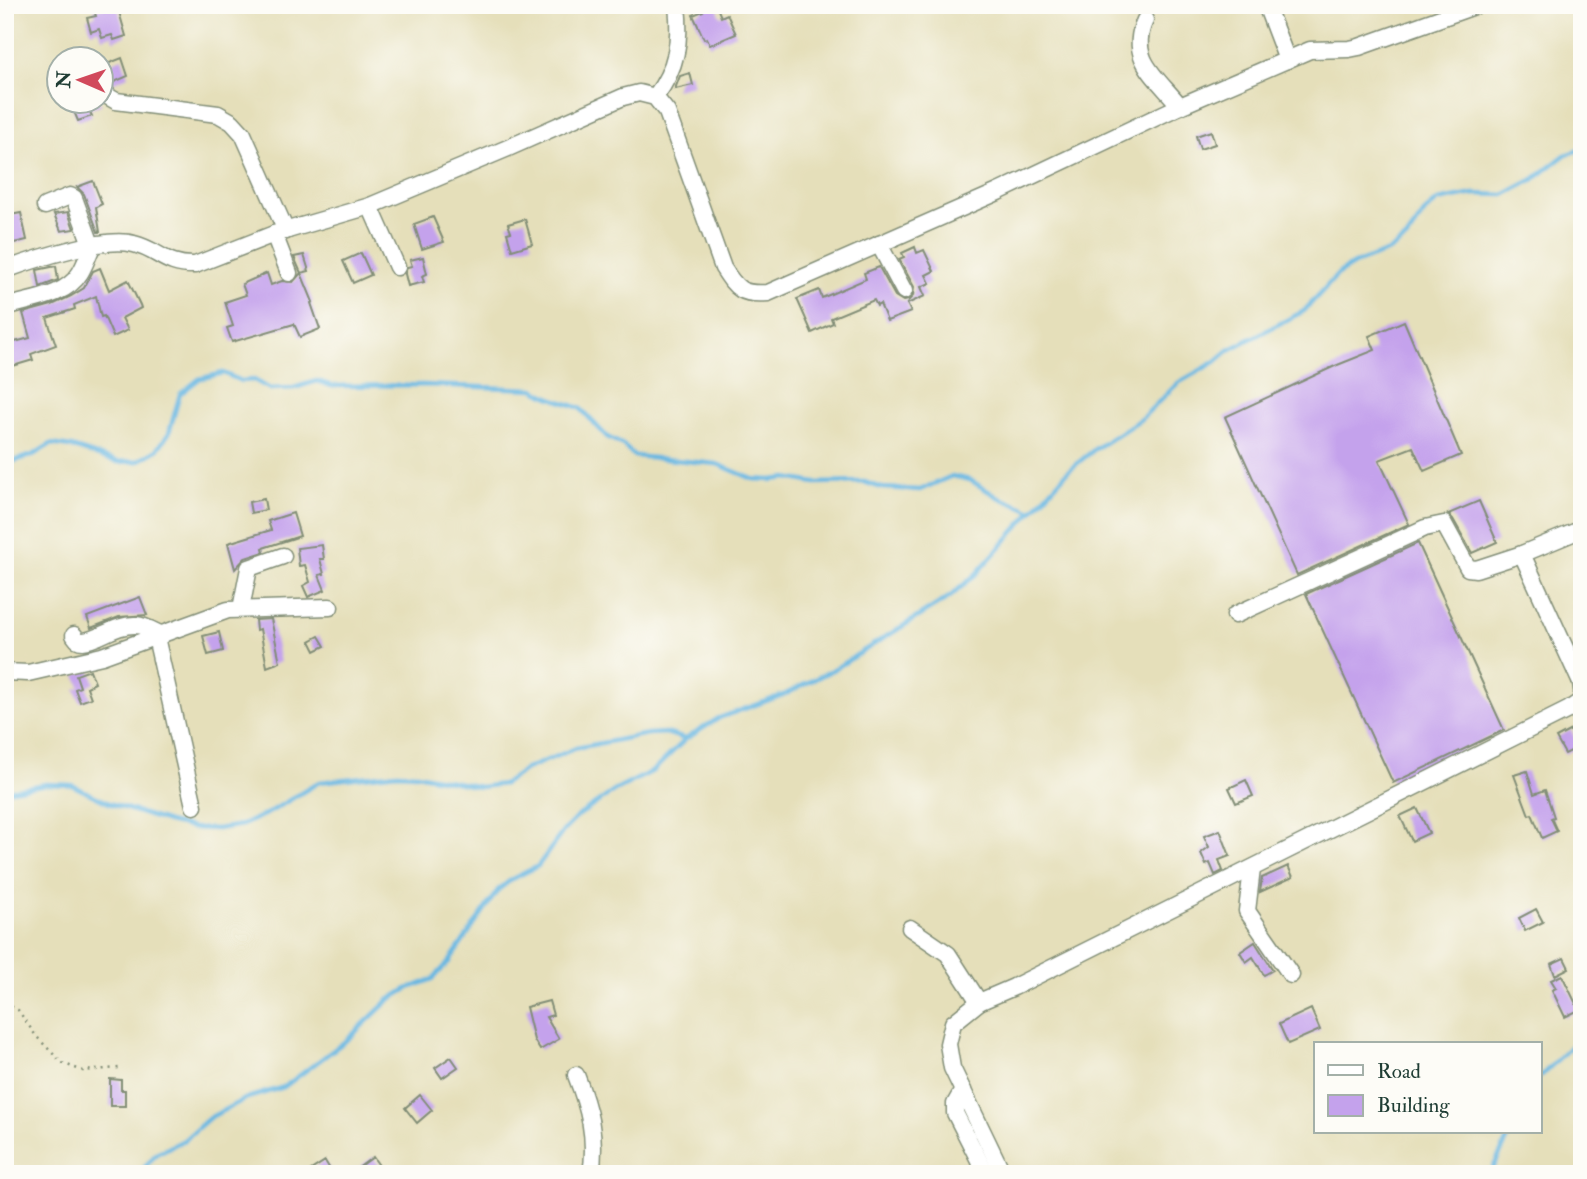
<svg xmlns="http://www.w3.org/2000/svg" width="1587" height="1179" font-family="'IM FELL Double Pica',serif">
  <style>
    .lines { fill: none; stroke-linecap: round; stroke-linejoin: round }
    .stream { stroke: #67b7e2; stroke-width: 4.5 }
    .building { fill: #c4a2ec }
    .minor-casing { stroke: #828e77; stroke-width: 19 }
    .path { stroke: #828e77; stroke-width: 2.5; stroke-dasharray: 2 5; stroke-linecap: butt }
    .minor { stroke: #fff; stroke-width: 16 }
  </style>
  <rect width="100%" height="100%" fill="#fdfcf7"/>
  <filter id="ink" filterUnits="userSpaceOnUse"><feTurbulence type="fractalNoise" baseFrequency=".0143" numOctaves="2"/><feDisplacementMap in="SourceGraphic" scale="14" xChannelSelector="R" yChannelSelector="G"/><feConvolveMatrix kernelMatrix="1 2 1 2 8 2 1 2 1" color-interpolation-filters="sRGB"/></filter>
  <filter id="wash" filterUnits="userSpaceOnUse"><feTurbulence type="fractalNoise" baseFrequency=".00686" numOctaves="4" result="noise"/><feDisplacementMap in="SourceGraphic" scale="28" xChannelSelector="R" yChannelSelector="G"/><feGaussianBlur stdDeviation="1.57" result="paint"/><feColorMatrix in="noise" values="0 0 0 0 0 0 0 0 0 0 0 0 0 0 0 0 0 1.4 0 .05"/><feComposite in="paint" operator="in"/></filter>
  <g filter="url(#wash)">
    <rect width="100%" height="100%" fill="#e5dfba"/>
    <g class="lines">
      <g class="stream">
        <polyline points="5,470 11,462 33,455 51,444 71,447 118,462 138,461 157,450 169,433 180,394 199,379 223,373 241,381 254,380 270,389 294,388 317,381 332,386 424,385 534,389 549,397 580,408 607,437 623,445 634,456 717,464 753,479 771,480 787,478 815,483 864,482 882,488 920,490 952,476 970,480 998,497 1032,511"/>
        <polyline points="5,791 46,784 72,785 109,803 168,822 193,828 217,829 242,825 270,812 319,782 397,773 417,774 480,787 504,784 526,769 576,748 648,734 666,733 685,739"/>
        <polyline points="1540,1077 1576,1041 1582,1039"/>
        <polyline points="139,1174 156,1154 184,1140 209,1118 247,1098 284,1087 348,1039 389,1000 407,989 433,979 449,962 498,890 512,879 538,866 564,830 578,816 614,791 653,771 686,739 719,718 786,694 836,668 951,596 976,574 1069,470 1095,449 1141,419 1178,383 1215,362 1229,350 1304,311 1339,273 1354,264 1389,251 1406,239 1426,211 1438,201 1474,194 1504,195 1534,179 1565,155 1582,149"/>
        <polyline points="1490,1174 1511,1132"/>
      </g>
    </g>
    <g id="blocks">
      <g class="building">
        <polygon points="111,5 117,5 126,36 114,40 112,35 102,38 99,29 91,32 87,18 96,16 94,10"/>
        <polygon points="700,5 716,5 721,17 727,14 736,34 710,45 707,38 704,39 693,15 703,11"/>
        <polygon points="122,58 128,76 112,83 102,77 102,66"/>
        <polygon points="690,73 693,85 675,89 680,76"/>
        <polygon points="70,102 99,102 102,104 89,110 92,116 78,121"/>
        <polygon points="1211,131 1215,144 1200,149 1196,136"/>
        <polygon points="93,181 102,204 96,207 100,232 98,232 84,194 77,187"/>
        <polygon points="68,212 74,229 61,231 54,214"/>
        <polygon points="21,213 27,240 5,245 5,216"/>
        <polygon points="433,217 444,242 422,249 414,224"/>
        <polygon points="525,219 532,244 512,250 507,233 511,232 508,224"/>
        <polygon points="915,247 917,253 924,250 934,271 926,275 930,283 921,287 925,296 907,304 911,312 887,321 880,304 877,306 874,300 831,318 833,323 812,333 797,299 819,290 822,298 866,279 864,273 879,267 895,296 903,301 909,300 913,296 914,287 899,259 904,257 902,253"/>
        <polygon points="361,253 371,275 353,283 343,261"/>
        <polygon points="304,255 309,271 301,273 313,302 311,303 320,329 300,337 294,324 232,342 227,328 233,326 225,302 246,295 242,284 267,273 271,285 282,281 293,282 301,273 294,257"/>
        <polygon points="423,257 427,274 422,276 424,282 408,286 405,274 407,267 412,266 410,260"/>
        <polygon points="56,266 58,280 40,287 37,270"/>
        <polygon points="100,268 109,290 128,280 140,305 141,308 122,318 128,330 113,337 104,316 101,317 96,296 74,305 75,309 47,318 56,345 31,354 33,360 13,366 7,344 30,338 23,313 52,305 71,296 84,288 93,271"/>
        <polygon points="1404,321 1461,455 1424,471 1413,447 1379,460 1409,524 1297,575 1225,417 1335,366 1375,350 1369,336"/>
        <polygon points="264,499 266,510 251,513 249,502"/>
        <polygon points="1479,501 1497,542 1472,553 1453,519 1448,514"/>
        <polygon points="293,513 300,536 263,548 264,552 245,558 235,569 228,543 271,530 268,521"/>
        <polygon points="1418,543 1504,730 1393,783 1306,594"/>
        <polygon points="322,545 324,559 320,559 324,574 319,575 325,590 308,597 303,586 310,582 305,565 299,566 297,548"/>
        <polygon points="140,597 147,615 119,617 91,628 87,617"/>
        <polygon points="271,619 280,662 267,667 260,629 256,630 255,620"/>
        <polygon points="219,632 223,651 208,655 203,636"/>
        <polygon points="319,636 325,646 315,651 310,641"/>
        <polygon points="90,670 95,683 87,687 91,698 80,702 75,689 80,687 76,675"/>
        <polygon points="1571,730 1579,747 1565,754 1556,738"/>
        <polygon points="1527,771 1534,794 1545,790 1554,817 1551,818 1557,831 1542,838 1532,814 1529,815 1514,775"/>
        <polygon points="1246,780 1253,796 1236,803 1229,788"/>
        <polygon points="1417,808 1429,833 1412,841 1400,816"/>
        <polygon points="1220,830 1230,856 1219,860 1223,871 1215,875 1210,863 1206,865 1201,853 1209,847 1204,836"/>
        <polygon points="1288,866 1293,877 1260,892 1262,878"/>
        <polygon points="1536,909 1543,922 1525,931 1519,918"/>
        <polygon points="1255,942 1273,970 1264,975 1253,957 1246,962 1240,952"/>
        <polygon points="1564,958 1569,968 1555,975 1551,964"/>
        <polygon points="1562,975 1579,1010 1565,1017 1552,990 1556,988 1551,980"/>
        <polygon points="549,1001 553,1015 546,1017 559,1039 540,1050 534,1040 526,1007"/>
        <polygon points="1311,1009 1320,1030 1288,1044 1279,1024"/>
        <polygon points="451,1057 458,1067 442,1078 435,1068"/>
        <polygon points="110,1079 121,1080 121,1090 125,1090 125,1106 110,1106"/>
        <polygon points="420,1095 432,1110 417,1123 405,1108"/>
        <polygon points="373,1157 385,1174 350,1174"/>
        <polygon points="325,1161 333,1174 305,1174"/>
      </g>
    </g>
  </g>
  <g filter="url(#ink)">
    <use href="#blocks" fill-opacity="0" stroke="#828e77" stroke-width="2"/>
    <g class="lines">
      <g class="minor-casing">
        <g id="minor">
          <polyline points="1266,5 1287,60"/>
          <path d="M1145,20C1127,59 1158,78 1180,106"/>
          <polyline points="102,87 109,97 116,101 218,114 232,122 243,134 286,231"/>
          <path d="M655,97C677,68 681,41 677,5"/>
          <polyline points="370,206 397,267"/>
          <polyline points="274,234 289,273"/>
          <polyline points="879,244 904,291"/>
          <path d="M5,270C35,259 104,236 134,244C159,250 165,266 195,265L274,234L370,206L508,148L623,97L639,93L655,97L667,112L723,268C737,290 742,295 768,293L998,192L1180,106L1310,50L1349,49L1359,47L1477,5"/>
          <path d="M9,306C33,299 66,296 80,273C85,265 88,255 92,247L74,198L70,196L45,206"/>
          <polyline points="1582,529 1522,554 1581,683 1582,690"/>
          <polyline points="241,609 249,568 283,556"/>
          <polyline points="1235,615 1425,528 1444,524 1468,568 1476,569 1522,554"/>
          <path d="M74,635C77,639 77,641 83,641C99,640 115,624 136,625C146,626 153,631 162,635"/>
          <polyline points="156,637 194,806"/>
          <polyline points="5,672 28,673 102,656 228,610 330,607"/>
          <polyline points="1252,869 1247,911 1291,975"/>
          <polyline points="910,928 948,954 979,1002"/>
          <path d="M576,1075C589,1108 597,1137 591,1174"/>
          <polyline points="963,1090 955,1104 955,1113 986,1174"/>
          <polyline points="1003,1174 952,1068 948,1044 953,1023 979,1002 1014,987 1568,710 1581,701 1582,694"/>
        </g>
      </g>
      <polyline class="path" points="5,1003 18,1010 36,1036 62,1063 83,1071 119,1068"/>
      <use href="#minor" class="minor"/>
    </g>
  </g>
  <rect width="1587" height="1179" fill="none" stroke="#fdfcf7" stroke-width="28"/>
  <rect x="1314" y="1042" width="228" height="91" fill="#fdfcf7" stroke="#a4b0a9" stroke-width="2"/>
  <rect x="1328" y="1065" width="35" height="10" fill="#ffffff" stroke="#a4b0a9" stroke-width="2"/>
  <text x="1377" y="1078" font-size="21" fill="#1f3d34">Road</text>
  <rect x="1328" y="1095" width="35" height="21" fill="#c4a2ec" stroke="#a4b0a9" stroke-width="2"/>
  <text x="1377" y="1112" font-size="21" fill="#1f3d34">Building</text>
  <g transform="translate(80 80) rotate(272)"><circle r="33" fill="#fdfcf7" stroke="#a4b0a9" stroke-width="2"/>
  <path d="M0-5L12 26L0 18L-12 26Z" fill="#d1495b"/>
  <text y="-10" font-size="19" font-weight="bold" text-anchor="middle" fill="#1f3d34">N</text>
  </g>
</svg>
